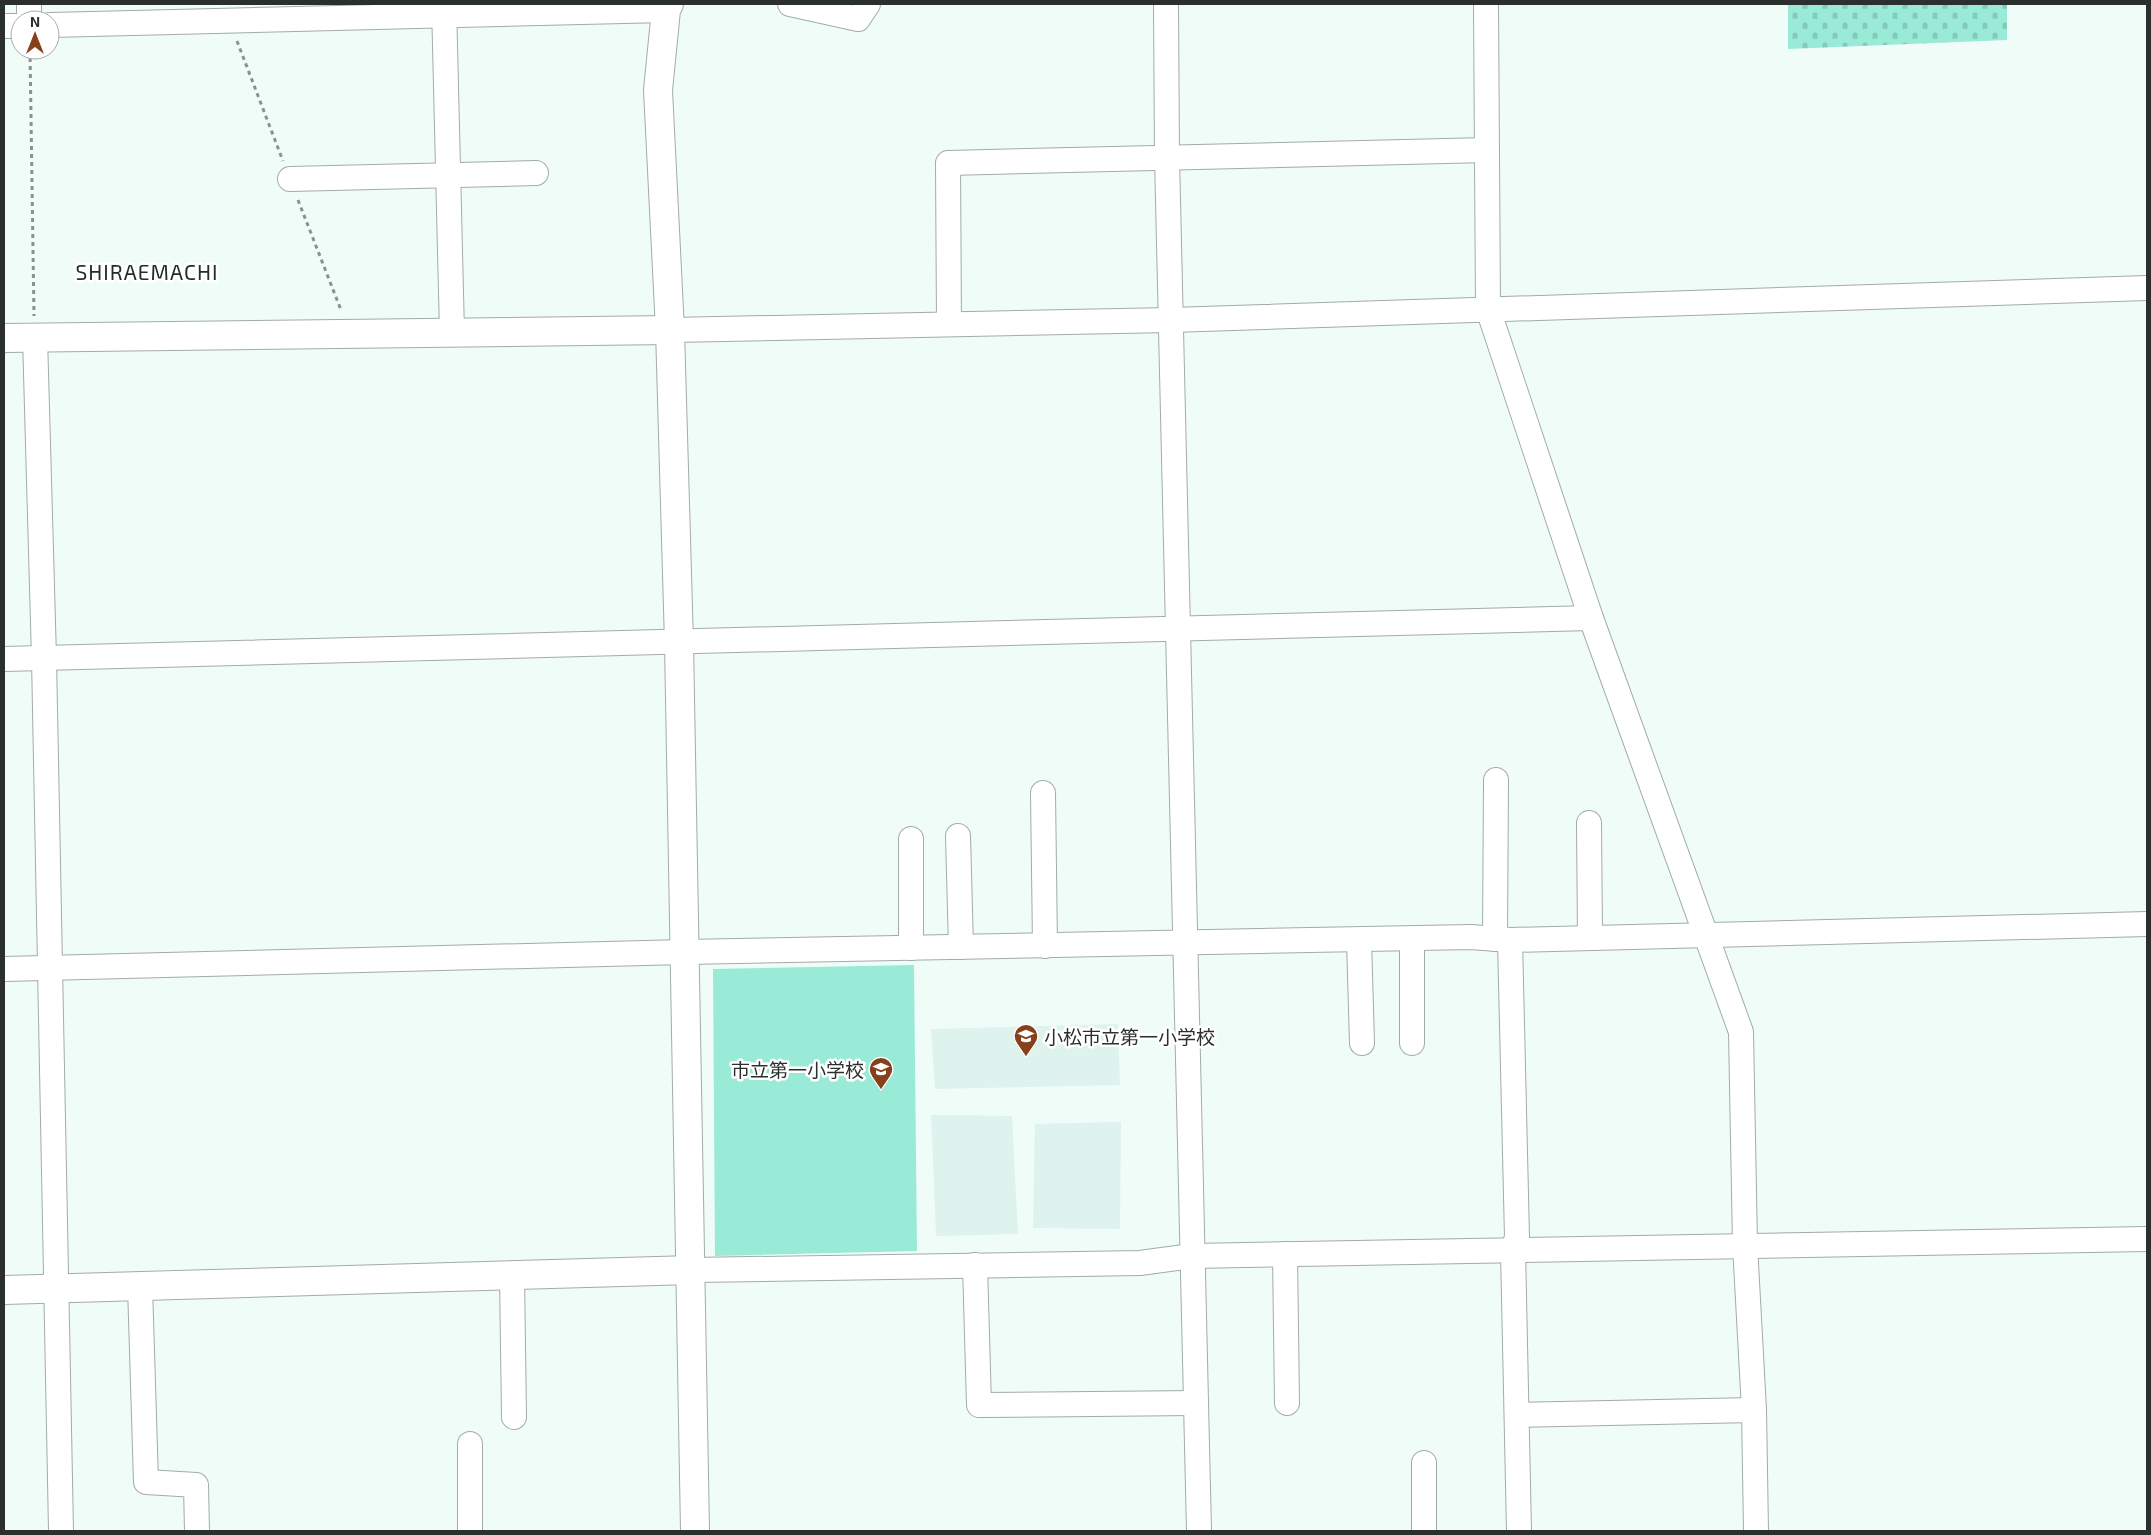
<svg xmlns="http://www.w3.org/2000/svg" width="2151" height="1535" font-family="'Exo 2','Noto Sans JP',sans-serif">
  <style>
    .built { fill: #def3ed }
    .grass { fill: #99ead7 }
    .cemetery { fill: url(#cemetery-stones) }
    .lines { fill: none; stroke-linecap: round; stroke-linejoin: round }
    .minor-casing { stroke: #a1aca9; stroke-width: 26 }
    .tertiary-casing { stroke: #a1aca9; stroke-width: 30 }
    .path { stroke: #8a9290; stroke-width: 3; stroke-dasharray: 4 4; stroke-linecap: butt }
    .minor { stroke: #fff; stroke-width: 24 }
    .tertiary { stroke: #fff; stroke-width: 28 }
    .labels { text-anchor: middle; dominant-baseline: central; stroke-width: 5; stroke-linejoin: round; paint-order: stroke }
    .poi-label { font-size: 19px; fill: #2b302e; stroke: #fff; text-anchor: start }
    .quarter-label { font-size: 21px; letter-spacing: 1px; fill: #242d2a; stroke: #fff }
  </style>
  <defs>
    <pattern id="cemetery-stones" width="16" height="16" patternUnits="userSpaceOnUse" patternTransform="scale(1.25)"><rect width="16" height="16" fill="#99ead7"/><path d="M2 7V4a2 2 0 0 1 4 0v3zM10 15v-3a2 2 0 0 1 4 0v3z" fill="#84c9b9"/></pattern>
  </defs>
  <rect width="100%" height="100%" fill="#f0fcf8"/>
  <g class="built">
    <polygon points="1118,1024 1120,1085 935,1089 931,1029"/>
    <polygon points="931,1115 1012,1116 1018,1234 936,1236"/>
    <polygon points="1121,1122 1120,1229 1033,1228 1035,1124"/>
  </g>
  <polygon class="grass" points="914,965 917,1251 715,1256 713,969"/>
  <polygon class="cemetery" points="1788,4 2007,4 2007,40 1788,49"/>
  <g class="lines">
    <g class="minor-casing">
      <g id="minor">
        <polyline points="29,4 29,20"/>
        <polyline points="444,4 452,333"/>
        <polyline points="790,4 858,19 868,4"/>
        <polyline points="1166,4 1167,157 1199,1531"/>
        <polyline points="1486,4 1488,309 1591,618 1741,1032 1745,1245 1754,1410 1756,1531"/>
        <polyline points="50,25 666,10"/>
        <polyline points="4,26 20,26"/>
        <polyline points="290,179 536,173"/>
        <polyline points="949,324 948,163 1487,150"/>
        <polyline points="670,330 1171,320 2147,288"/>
        <polyline points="35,337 44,658 61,1531"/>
        <polyline points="4,659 1591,618"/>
        <polyline points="1043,793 1045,946"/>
        <polyline points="1589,823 1590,937"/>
        <polyline points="958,836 961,947"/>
        <polyline points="911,839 911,948"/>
        <polyline points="1412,939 1412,1043"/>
        <polyline points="1495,939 1496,780"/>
        <polyline points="1359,940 1362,1043"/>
        <polyline points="1510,940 1517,1237 1513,1250 1519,1531"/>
        <polyline points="4,969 684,952 1471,937 1510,940 2147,924"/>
        <polyline points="1285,1254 1287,1403"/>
        <polyline points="975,1265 979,1405 1195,1403"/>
        <polyline points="692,1270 1140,1263 1192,1256 2147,1239"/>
        <polyline points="512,1275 514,1417"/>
        <polyline points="140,1286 146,1482 196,1485 197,1531"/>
        <polyline points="1517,1415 1754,1410"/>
        <polyline points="470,1444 470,1531"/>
        <polyline points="1424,1531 1424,1463"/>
      </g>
    </g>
    <g class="tertiary-casing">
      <g id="tertiary">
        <polyline points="669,4 666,10 658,90 670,330 679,643 695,1531"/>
        <polyline points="4,338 670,330"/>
        <polyline points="4,1290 692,1270"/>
      </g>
    </g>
    <g class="path">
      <polyline points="237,41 283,161"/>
      <polyline points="30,50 34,316"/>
      <polyline points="298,200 341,310"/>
    </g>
    <use href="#minor" class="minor"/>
    <use href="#tertiary" class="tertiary"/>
  </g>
  <defs>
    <g id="school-pin" transform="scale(1.25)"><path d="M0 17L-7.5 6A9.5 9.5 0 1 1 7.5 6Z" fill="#86401b" stroke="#fff"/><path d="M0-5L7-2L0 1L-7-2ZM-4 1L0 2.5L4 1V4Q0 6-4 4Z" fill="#fff"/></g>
  </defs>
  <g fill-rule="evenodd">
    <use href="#school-pin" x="1026" y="1036"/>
    <use href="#school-pin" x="881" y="1069"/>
  </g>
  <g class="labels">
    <g class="poi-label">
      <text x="1044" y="1036">小松市立第一小学校</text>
      <text x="864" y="1069" text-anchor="end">市立第一小学校</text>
    </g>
    <g class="quarter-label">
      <text x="147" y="271">SHIRAEMACHI</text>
    </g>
  </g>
  <rect width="2151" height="1535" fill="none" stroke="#2b302e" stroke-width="10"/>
  <g transform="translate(35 35)"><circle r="24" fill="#ffffff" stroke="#aaacab"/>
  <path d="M0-4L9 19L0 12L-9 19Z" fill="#86401b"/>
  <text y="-8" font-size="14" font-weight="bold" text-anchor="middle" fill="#2b302e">N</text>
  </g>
</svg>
